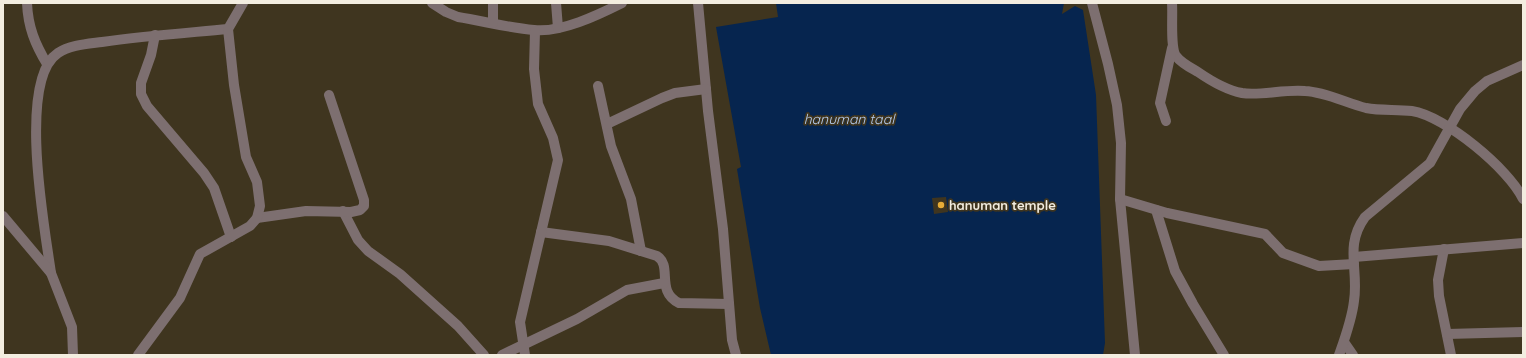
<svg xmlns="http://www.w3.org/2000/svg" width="1526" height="358" font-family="Quicksand,sans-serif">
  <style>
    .water { fill: #06254f; fill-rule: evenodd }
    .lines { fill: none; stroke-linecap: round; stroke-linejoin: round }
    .minor { stroke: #7d6f70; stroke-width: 10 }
    .tertiary { stroke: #7d6f70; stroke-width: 10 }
    .poi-dot { fill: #e7ac37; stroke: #3f351f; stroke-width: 1.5 }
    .labels { text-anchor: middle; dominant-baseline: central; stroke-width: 3.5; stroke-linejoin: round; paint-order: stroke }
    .poi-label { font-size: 13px; font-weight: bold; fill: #f3ede0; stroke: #3f351f; text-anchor: start }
    .water-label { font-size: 14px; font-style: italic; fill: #b8d0f3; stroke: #3f351f }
  </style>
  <rect width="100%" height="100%" fill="#3f351f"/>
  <path class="water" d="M776,3H1064L1062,14L1075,6L1083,10L1096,95L1105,343L1103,355H771L760,308L737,169L741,167L716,27L778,17ZM946,197L948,212L934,214L932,198Z"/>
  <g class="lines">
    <g class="minor">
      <path d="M27,3C28,27 35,44 47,64"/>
      <path d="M432,3L446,12L458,17C483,21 509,28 534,30C561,33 598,15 622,3"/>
      <polyline points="493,3 493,23"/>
      <polyline points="556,3 558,28"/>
      <polyline points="698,3 708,111 723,229 732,340 736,355"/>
      <path d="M1172,3C1173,15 1170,48 1176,56C1181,63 1191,68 1198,72C1211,81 1226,90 1242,93C1261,96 1284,89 1305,91C1326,92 1346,103 1366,108C1381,111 1397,109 1412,111C1445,116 1509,169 1523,199"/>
      <polyline points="155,35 151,55 141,83 141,94 147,106 204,173 214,188 231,237"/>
      <polyline points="598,86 611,146 631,199 641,251"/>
      <polyline points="1166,121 1160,103 1172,48"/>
      <polyline points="607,124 662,98 675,93 706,89"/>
      <polyline points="1120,199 1167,213 1265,234 1283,253 1319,266 1354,264"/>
      <polyline points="1156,210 1175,271 1193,304 1224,355"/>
      <polyline points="343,211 358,240 368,251 400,274 458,326 484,355"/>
      <polyline points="257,218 306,211 351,212 360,210 364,206 364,200 329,95"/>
      <path d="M541,232L609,241L657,256C673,266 655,291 679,303L729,304"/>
      <polyline points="1444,249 1438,280 1439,296 1451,355"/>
      <polyline points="1354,257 1523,243"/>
      <path d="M51,273C45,230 17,80 58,53C70,45 87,44 102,42C144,36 186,33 228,29"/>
      <polyline points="1447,334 1523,332"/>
      <polyline points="1344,342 1353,355"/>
      <polyline points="138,355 180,298 200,254 250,226 257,218 260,206 257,182 246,157 234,85 228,29 243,3"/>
      <polyline points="502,355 577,319 627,290 664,283"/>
      <polyline points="525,355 520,322 558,160 553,138 538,104 534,69 535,31"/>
      <path d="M1339,355C1345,338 1352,319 1354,301C1359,269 1344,246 1365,217L1430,163L1460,109L1475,91L1487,81L1523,65"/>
    </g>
    <g class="tertiary">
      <polyline points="1092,3 1108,64 1117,105 1121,143 1120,199 1135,355"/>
      <polyline points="3,216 51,273 72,327 73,355"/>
    </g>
  </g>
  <circle class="poi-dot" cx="941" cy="205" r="4"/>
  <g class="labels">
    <g class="poi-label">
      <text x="949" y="205">hanuman temple</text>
    </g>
    <g class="water-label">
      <text x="849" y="119">hanuman taal</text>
    </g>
  </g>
  <rect width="1526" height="358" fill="none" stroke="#f3ede0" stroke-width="8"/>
</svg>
